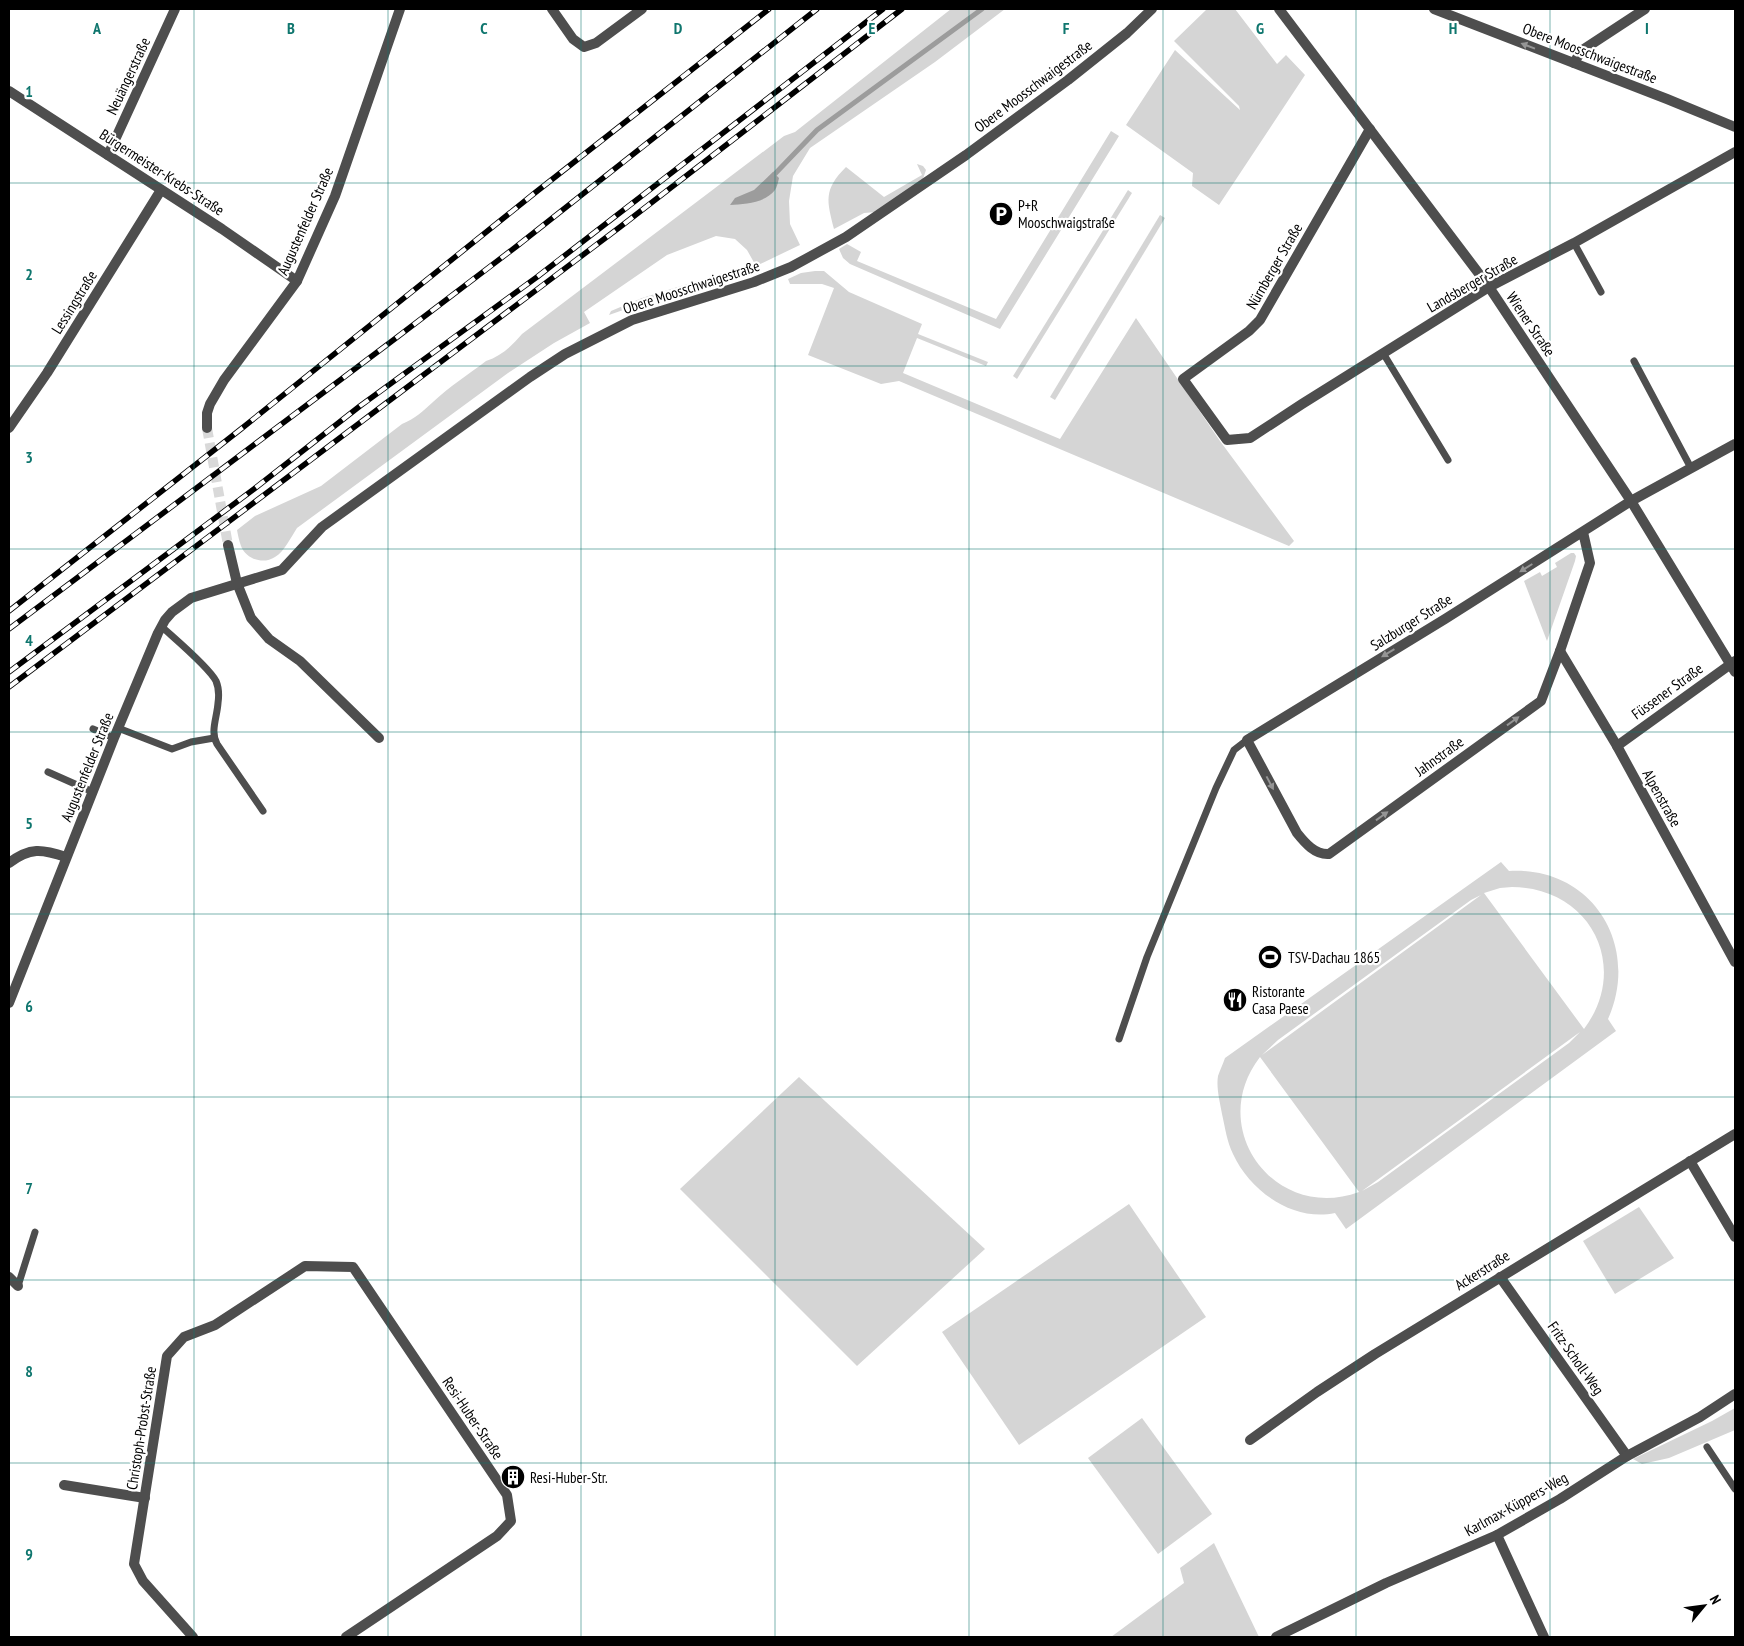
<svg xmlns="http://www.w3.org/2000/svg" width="1744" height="1646" font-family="'PT Sans Narrow',sans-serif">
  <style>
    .green { fill: #d5d5d5; fill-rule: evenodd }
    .water { fill: #9c9c9c }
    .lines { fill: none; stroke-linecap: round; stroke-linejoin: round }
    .stream { stroke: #9c9c9c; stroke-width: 5 }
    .minor-tunnel { stroke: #d9d9d9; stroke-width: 10; stroke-dasharray: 10 5; stroke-linecap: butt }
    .service { stroke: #4e4e4e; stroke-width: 7 }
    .minor { stroke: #4e4e4e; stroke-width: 10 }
    .rail-casing { stroke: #000; stroke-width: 5.5 }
    .rail { stroke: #fff; stroke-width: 4; stroke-dasharray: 11; stroke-linecap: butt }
    .oneway { fill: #959595 }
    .grid { fill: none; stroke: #0f766e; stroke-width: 1; stroke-opacity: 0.55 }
    .labels { text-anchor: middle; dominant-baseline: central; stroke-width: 4.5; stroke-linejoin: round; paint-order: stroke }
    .street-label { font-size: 15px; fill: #000; stroke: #fff }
    .poi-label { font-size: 15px; fill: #000; stroke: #fff; text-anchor: start }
    .grid-label { font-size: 16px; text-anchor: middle; font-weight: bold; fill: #0f766e; stroke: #fff; stroke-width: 4.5; stroke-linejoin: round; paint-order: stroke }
  </style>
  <rect width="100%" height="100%" fill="#fff"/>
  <g class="green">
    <path d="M951,9H1005L935,62L810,148L793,176L789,201L790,224L800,245L756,266L747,250L735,239L716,236L667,255L584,312L590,323L554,343L508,373L297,528C291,537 284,552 275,557C263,565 246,559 241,546C239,541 238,535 237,530L255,516L321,486L402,424C416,418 422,412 433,402C449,387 469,374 486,361C501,356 512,346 522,334L784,136L795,132Z"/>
    <polygon points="1207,9 1235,9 1277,64 1286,55 1305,75 1219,205 1192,186 1193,173 1126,125 1175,50 1240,110 1239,106 1174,41"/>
    <polygon points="1111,131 1119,136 1000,329 850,264 843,258 839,249 847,244 861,252 857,261 996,319"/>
    <path d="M917,164L923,166L926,170L923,179L876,212L864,213L834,229C827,201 823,190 846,167L884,197L922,175Z"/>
    <polygon points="1128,190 1132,193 1017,379 1013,376"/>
    <polygon points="1160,215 1165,218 1055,400 1050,397"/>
    <polygon points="736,269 740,272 660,297 609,315 611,311 642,298"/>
    <polygon points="815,271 824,271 849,292 922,324 918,334 988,362 986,366 917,338 903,373 1060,439 1136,318 1220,441 1294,541 1289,546 899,381 881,384 808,355 834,288 822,284 790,284 788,279 801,273"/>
    <polygon points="1571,553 1574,553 1576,556 1575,561 1547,641 1524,581 1540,572 1542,576 1557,567 1555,563"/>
    <path d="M1501,862L1509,871C1592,866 1641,945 1608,1019L1616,1031L1346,1229L1335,1213C1293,1222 1250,1191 1233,1154C1227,1142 1225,1127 1222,1114C1220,1102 1216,1088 1218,1076C1220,1070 1223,1064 1225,1058ZM1512,887C1590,887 1631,966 1584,1029L1484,893L1500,888ZM1481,895L1262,1055L1278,1040L1471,900ZM1580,1032L1569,1043L1378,1182L1362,1191ZM1260,1057L1359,1192C1275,1223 1205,1128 1260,1057Z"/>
    <polygon points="799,1077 985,1249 857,1366 680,1189"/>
    <polygon points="1129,1204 1206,1317 1019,1445 942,1332"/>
    <polygon points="1639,1207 1674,1258 1615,1294 1583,1241"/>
    <polygon points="1735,1408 1735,1430 1669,1458 1642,1464 1633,1459 1712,1421"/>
    <polygon points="1142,1418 1212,1514 1158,1554 1088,1458"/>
    <polygon points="1214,1543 1259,1637 1111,1637 1184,1583 1180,1568"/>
  </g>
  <path class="water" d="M773,172L779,178C778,182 777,187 775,190C765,203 745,204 730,205L735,198L754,190Z"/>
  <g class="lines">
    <polyline class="stream" points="770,179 817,130 982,9"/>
    <polyline class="minor-tunnel" points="207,428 228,545"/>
    <g class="service">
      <polyline points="1574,243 1601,292"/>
      <polyline points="1383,353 1448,460"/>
      <polyline points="1634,361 1691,468"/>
      <path d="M161,626C174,638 209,667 216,681C219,688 219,696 218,703C217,718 210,731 217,744L263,811"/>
      <polyline points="118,728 172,749 191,742 214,738"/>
      <polyline points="93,729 114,738"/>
      <polyline points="48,772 93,792"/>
      <polyline points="1119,1039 1147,957 1216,788 1234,750 1247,740"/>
      <polyline points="18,1286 35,1232"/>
      <polyline points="1707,1447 1735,1489"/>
    </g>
    <g class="minor">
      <polyline points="552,9 573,39 584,47 596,43 642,9"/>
      <polyline points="1279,9 1489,287 1631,501 1735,672"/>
      <polyline points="1434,9 1667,99 1735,127"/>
      <polyline points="1574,63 1581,51 1645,9"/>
      <polyline points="9,91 222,229 297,281"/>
      <polyline points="1370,129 1260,320 1249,331 1183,379 1227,440 1250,438 1302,404 1489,287 1574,243 1735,152"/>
      <polyline points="108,155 175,9"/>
      <polyline points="9,428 47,373 161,190"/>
      <polyline points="207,428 207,413 210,404 224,380 297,281 335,196 400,9"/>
      <path d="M1583,532L1590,563L1560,651L1541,701L1329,854C1315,855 1305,843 1297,833L1247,740L1445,619L1631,501L1735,444"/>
      <polyline points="228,545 237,583 251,618 269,639 300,661 379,738"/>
      <polyline points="1560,651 1617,746 1735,962"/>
      <polyline points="1617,746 1735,661"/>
      <path d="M9,863C30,847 42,849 66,857"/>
      <polyline points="9,1003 114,738 158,633 165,620 172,612 191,598 282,570 322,527 530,377 565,354 632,320 754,282 791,267 846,237 966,155 1068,80 1127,33 1152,9"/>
      <polyline points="1690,1161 1735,1237"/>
      <polyline points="9,1277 18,1286"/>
      <polyline points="1500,1277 1627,1456"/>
      <polyline points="1250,1440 1317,1392 1375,1354 1735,1134"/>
      <polyline points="64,1485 145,1498"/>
      <polyline points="1497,1535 1544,1637"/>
      <polyline points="193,1637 143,1581 134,1564 167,1356 184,1337 215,1325 305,1266 353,1267 507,1495 511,1521 497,1536 346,1637"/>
      <polyline points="1276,1637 1386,1583 1497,1535 1560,1499 1627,1456 1700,1417 1735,1394"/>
    </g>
    <g class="rail-casing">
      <g id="rail">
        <polyline points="9,611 241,429 536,192 769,9"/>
        <polyline points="9,629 396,338 517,246 817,9"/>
        <polyline points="9,672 254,489 360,406 537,277 883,9"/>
        <polyline points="9,687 620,227 902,9"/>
      </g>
    </g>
    <use href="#rail" class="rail"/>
  </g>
  <defs><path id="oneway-solid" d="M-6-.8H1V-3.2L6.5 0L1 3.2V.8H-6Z" transform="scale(1.25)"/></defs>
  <g class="oneway">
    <use href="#oneway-solid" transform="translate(1528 46) rotate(-159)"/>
    <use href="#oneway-solid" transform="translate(1526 568) rotate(148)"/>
    <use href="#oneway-solid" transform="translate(1388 653) rotate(149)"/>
    <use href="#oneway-solid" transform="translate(1513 721) rotate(-36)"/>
    <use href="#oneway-solid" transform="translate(1270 783) rotate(62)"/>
    <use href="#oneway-solid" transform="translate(1382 816) rotate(-36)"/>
  </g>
  <path class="grid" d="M194,9V1637M388,9V1637M581,9V1637M775,9V1637M969,9V1637M1163,9V1637M1356,9V1637M1550,9V1637M9,183H1735M9,366H1735M9,549H1735M9,732H1735M9,914H1735M9,1097H1735M9,1280H1735M9,1463H1735"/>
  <defs>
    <g id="parking-disc" transform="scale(1.25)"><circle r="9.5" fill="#000" stroke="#fff"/><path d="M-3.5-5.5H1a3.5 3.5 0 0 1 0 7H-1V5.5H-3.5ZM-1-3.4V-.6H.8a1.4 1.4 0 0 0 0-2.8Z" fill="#fff"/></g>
    <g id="stadium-disc" transform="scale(1.25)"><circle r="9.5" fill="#000" stroke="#fff"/><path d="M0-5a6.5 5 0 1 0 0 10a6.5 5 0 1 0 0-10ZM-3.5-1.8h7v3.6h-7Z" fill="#fff"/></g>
    <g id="restaurant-disc" transform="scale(1.25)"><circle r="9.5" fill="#000" stroke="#fff"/><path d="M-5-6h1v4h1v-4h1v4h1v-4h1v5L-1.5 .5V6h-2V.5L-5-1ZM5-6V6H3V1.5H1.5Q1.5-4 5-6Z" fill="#fff"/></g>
    <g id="building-disc" transform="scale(1.25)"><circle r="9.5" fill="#000" stroke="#fff"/><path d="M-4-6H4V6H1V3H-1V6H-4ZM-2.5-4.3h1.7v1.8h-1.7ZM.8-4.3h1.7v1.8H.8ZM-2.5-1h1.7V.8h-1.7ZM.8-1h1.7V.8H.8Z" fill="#fff"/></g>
  </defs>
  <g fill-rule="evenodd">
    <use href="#parking-disc" x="1001" y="214"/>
    <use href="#stadium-disc" x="1270" y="957"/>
    <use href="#restaurant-disc" x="1235" y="1000"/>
    <use href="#building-disc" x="513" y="1477"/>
  </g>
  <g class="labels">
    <g class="street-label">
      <text transform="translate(1590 53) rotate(21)">Obere Moosschwaigestraße</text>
      <text transform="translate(128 76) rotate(-65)">Neuängerstraße</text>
      <text transform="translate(1033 86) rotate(-37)">Obere Moosschwaigestraße</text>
      <text transform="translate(162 172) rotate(33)">Bürgermeister-Krebs-Straße</text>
      <text transform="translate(305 221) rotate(-66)">Augustenfelder Straße</text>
      <text transform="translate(1274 266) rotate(-60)">Nürnberger Straße</text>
      <text transform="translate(1472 283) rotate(-30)">Landsberger Straße</text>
      <text transform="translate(691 287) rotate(-18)">Obere Moosschwaigestraße</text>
      <text transform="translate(74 302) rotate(-58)">Lessingstraße</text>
      <text transform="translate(1531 324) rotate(56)">Wiener Straße</text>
      <text transform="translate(1411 622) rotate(-32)">Salzburger Straße</text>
      <text transform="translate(1667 691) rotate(-36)">Füssener Straße</text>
      <text transform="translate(1439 756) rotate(-36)">Jahnstraße</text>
      <text transform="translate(87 767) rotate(-68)">Augustenfelder Straße</text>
      <text transform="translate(1662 798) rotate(61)">Alpenstraße</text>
      <text transform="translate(1482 1270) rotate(-32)">Ackerstraße</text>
      <text transform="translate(1576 1358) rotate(55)">Fritz-Scholl-Weg</text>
      <text transform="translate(473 1418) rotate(56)">Resi-Huber-Straße</text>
      <text transform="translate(141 1428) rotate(-81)">Christoph-Probst-Straße</text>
      <text transform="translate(1516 1504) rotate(-29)">Karlmax-Küppers-Weg</text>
    </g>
    <g class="poi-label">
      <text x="1018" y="205">P+R<tspan x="1018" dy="17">Mooschwaigstraße</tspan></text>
      <text x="1288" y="957">TSV-Dachau 1865</text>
      <text x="1252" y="991">Ristorante<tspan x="1252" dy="17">Casa Paese</tspan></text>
      <text x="530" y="1477">Resi-Huber-Str.</text>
    </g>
  </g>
  <g class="grid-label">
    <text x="97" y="34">A</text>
    <text x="291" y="34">B</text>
    <text x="484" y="34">C</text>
    <text x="678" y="34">D</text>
    <text x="872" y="34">E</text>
    <text x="1066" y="34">F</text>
    <text x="1260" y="34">G</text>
    <text x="1453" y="34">H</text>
    <text x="1647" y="34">I</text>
    <text x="29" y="97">1</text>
    <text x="29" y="280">2</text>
    <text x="29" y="463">3</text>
    <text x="29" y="646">4</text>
    <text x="29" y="829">5</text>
    <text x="29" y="1012">6</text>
    <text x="29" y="1194">7</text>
    <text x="29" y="1377">8</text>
    <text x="29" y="1560">9</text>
  </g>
  <rect width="1744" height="1646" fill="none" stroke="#000000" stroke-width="20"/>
  <g transform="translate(1704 1606) rotate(61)" stroke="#ffffff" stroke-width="4" paint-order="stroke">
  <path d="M0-4L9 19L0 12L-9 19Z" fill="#000000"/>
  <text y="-8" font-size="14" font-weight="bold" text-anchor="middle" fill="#000000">N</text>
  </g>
</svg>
